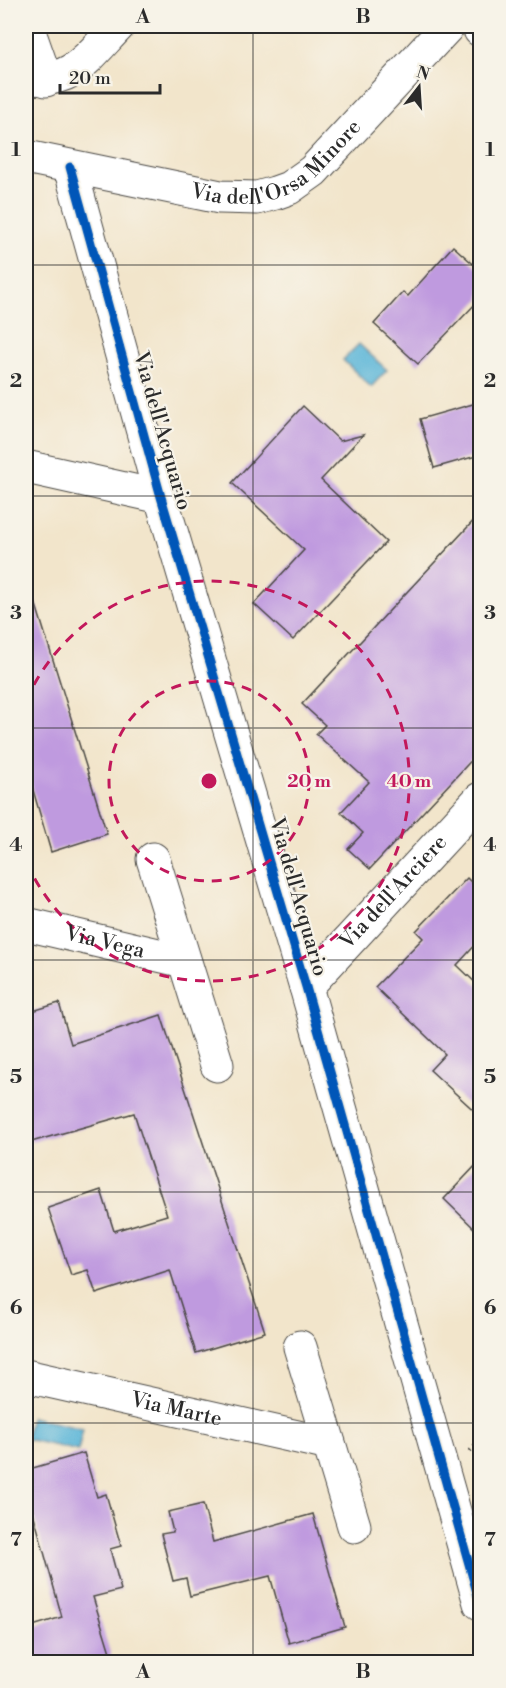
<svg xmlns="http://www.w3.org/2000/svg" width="506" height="1688" font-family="'Libre Bodoni',serif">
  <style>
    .water { fill: #5bb6d8; stroke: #437082; stroke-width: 1.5 }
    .building { fill: #bf9adf }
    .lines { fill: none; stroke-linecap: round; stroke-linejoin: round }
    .minor-casing { stroke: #494743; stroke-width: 35 }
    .path { stroke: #494743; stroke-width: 4; stroke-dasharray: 1.5 4.5; stroke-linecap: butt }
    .minor { stroke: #fff; stroke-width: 33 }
    .cycleway-casing { stroke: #f7f3e8; stroke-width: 13 }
    .cycleway { stroke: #0057b8; stroke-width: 9 }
    .grid { fill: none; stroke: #2b2b2b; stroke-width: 1.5; stroke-opacity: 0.55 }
    .ring { fill: none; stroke: #c2185b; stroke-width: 3; stroke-dasharray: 10 8 }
    .labels { text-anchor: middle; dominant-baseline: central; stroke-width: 4.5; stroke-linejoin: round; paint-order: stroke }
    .street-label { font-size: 21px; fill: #2b2b2b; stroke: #f7f3e8 }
    .centre { fill: #c2185b; stroke: #f7f3e8; stroke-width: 3 }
    .ring-label { font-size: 18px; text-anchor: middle; font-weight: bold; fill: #c2185b; stroke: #f7f3e8; stroke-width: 4.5; stroke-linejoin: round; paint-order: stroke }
    .neatline { fill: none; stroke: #2b2b2b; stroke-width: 2 }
    .grid-label { font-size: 20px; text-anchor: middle; font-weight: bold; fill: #2b2b2b }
  </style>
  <rect width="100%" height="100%" fill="#f7f3e8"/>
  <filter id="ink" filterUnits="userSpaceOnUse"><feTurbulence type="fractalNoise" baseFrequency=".0167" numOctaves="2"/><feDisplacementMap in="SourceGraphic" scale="12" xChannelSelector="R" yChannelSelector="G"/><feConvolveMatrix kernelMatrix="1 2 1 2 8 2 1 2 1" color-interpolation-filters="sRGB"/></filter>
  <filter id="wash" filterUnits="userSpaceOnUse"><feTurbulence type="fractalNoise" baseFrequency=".008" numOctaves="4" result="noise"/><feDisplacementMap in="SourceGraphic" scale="24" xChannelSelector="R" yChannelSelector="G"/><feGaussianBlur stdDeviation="1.35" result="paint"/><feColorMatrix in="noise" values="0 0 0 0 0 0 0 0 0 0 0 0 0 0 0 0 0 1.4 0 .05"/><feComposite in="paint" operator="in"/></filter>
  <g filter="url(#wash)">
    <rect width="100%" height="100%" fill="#f2e5cb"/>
    <g class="water">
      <polygon points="359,344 387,370 371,387 343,360"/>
      <polygon points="31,1417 83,1429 78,1451 26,1439"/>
    </g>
    <g id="blocks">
      <g class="building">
        <polygon points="453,246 480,270 480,299 418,364 374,324 403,292 408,296"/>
        <polygon points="480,402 480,455 434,468 420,419"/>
        <polygon points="303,406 340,441 363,435 321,480 386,542 293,640 254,604 304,550 232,483"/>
        <polygon points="480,514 480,751 370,869 348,849 363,833 341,812 369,782 316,734 325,725 302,704"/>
        <polygon points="32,592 107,834 51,852 26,766 26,593"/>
        <polygon points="467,878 480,891 480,940 457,965 480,987 480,1116 430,1070 445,1054 375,987 423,938 416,931"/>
        <polygon points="59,1003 71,1044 161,1015 265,1332 196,1353 170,1270 96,1294 88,1270 71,1275 48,1208 101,1190 114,1231 167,1215 134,1113 31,1142 26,1123 26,1013"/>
        <polygon points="480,1161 480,1234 444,1199"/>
        <polygon points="84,1453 97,1497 106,1494 121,1546 110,1549 121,1590 93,1597 113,1662 26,1662 26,1628 62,1617 26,1487 26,1470"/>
        <polygon points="203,1504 213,1542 313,1514 345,1627 289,1643 270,1576 190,1596 186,1578 173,1581 161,1534 173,1532 168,1512"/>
      </g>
    </g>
  </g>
  <g filter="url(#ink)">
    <use href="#blocks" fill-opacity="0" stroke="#494743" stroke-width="1.5"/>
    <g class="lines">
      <g class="minor-casing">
        <g id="minor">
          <polyline points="27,26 46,80"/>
          <polyline points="479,26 480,30"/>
          <path d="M26,77C71,86 89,56 118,26"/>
          <path id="s1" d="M26,157L220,197L257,198L275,193L289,188L313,171L448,26"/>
          <polyline points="70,167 161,497 306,987 480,1603"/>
          <polyline points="26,467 161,497"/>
          <polyline points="153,859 217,1065"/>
          <path id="s2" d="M26,924L184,961"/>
          <path id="s3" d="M306,987L480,799"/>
          <polyline points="300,1347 354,1526"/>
          <path id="s4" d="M26,1376L329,1444"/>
        </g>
      </g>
      <polyline class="path" points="470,1451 480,1440"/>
      <use href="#minor" class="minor"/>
      <g class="cycleway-casing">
        <polyline id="cycleway" points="70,167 161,497 306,987 480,1603"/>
      </g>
      <use href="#cycleway" class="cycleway"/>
    </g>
  </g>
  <path class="grid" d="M253,26V1662M26,265H480M26,496H480M26,728H480M26,960H480M26,1192H480M26,1423H480"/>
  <g class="ring">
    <circle cx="209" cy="781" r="100"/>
    <path d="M26 701A200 200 0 1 1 26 861"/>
  </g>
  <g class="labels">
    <g class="street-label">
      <text stroke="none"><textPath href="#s1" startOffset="266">Via dell'Orsa Minore</textPath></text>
      <text transform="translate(162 431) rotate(74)">Via dell'Acquario</text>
      <text stroke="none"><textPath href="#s3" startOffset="129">Via dell'Arciere</textPath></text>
      <text transform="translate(298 897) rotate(74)">Via dell'Acquario</text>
      <text stroke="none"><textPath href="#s2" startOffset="81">Via Vega</textPath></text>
      <text stroke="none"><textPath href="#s4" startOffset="154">Via Marte</textPath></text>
    </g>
  </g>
  <circle cx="209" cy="781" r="9" class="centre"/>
  <g class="ring-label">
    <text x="309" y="787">20 m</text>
    <text x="409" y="787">40 m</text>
  </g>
  <rect width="506" height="1688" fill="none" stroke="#f7f3e8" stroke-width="66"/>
  <g transform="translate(419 87) rotate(17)" stroke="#f7f3e8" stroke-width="4.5" paint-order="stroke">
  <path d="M0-4.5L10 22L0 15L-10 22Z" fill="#2b2b2b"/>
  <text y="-9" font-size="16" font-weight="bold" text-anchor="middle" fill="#2b2b2b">N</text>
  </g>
  <path d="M60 84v9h100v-9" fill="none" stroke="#2b2b2b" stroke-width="3"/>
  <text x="69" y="84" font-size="18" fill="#2b2b2b" stroke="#f7f3e8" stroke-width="4.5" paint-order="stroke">20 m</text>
  <rect x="33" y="33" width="440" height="1622" class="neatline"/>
  <g class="grid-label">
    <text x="143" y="23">A</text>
    <text x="363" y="23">B</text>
    <text x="16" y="156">1</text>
    <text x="490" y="156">1</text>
    <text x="16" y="387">2</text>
    <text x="490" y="387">2</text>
    <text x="16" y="619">3</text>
    <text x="490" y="619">3</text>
    <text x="16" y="851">4</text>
    <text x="490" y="851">4</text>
    <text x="16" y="1083">5</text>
    <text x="490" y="1083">5</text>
    <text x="16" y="1314">6</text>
    <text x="490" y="1314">6</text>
    <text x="16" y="1546">7</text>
    <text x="490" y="1546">7</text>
    <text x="143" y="1678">A</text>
    <text x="363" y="1678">B</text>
  </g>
</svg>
